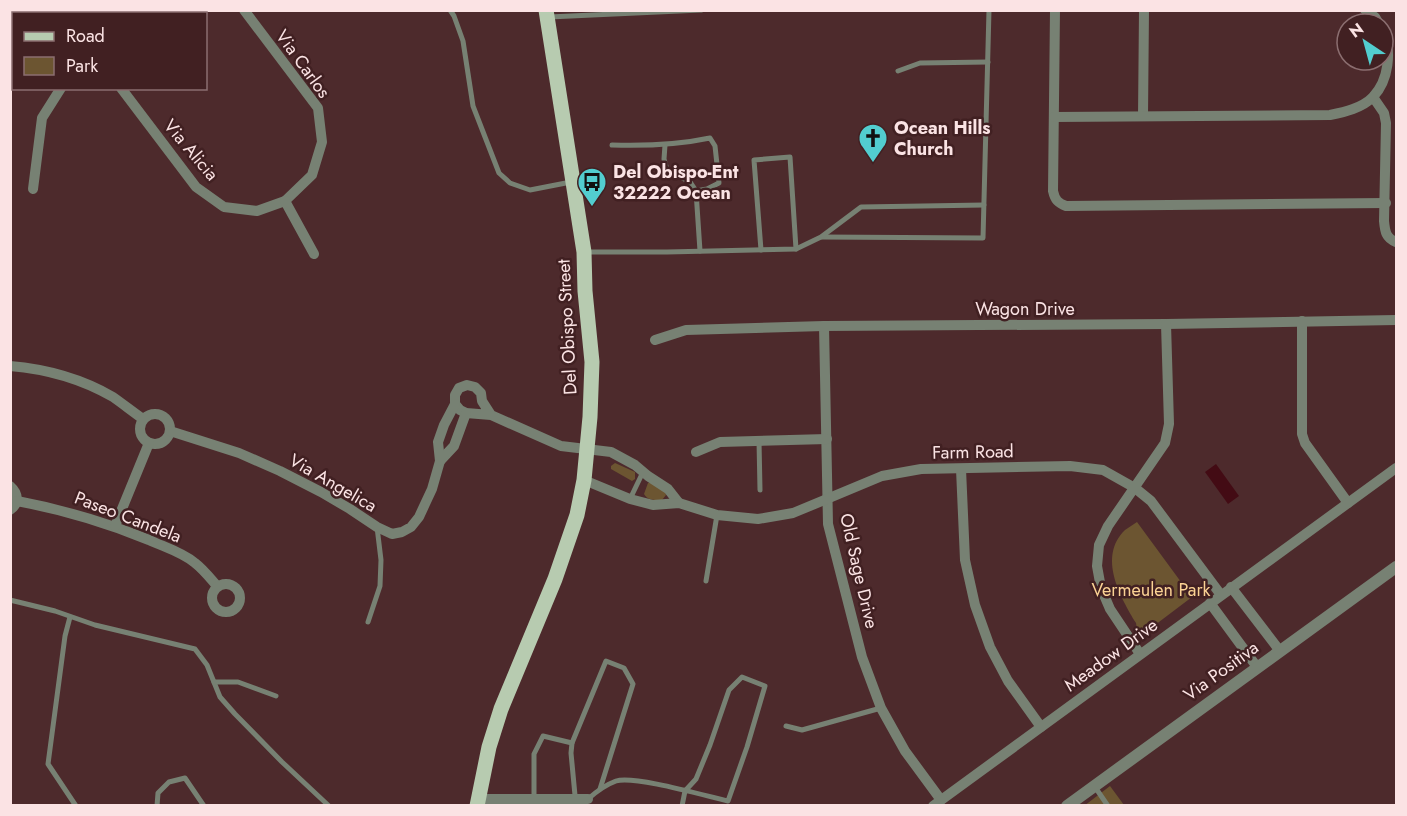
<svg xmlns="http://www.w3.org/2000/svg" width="1407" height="816" font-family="Jost,sans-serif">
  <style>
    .green { fill: #6c5531 }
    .water { fill: #430b14 }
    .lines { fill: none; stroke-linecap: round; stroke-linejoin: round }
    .service { stroke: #778173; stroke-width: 5 }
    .minor { stroke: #778173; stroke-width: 10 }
    .tertiary { stroke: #778173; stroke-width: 12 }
    .primary { stroke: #b7cbb0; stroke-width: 15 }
    .labels { text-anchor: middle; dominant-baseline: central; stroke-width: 5; stroke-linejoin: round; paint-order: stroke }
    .street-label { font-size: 18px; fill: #fbe3e4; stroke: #412022 }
    .poi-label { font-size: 18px; font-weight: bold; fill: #fbe3e4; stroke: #412022; text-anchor: start }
    .park-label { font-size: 18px; fill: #fbd294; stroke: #412022 }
  </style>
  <rect width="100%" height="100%" fill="#4d2a2c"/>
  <g class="green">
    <polygon points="615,463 635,472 635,479 632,481 611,469 611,466"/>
    <path d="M648,483H652L665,492L666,495L662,500C655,500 648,501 644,494Z"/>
    <path d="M1137,522L1192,597L1155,625L1149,633L1142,634L1137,629L1136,623C1121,598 1097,557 1125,530C1129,527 1133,525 1137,522Z"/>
    <polygon points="1110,786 1124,805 1084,806"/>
  </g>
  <polygon class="water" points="1216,464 1239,496 1228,504 1205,472"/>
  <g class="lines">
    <g class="service">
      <polyline points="450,10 454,16 463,41 473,106 499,173 510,183 530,190 571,182"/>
      <polyline points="549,17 701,10"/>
      <polyline points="898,71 920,63 988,62"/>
      <path d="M612,145C645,146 677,145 710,138L715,146L719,183L707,189L696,191L700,251"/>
      <polyline points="665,145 664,159 667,170 690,182 696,191"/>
      <polyline points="822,237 983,238 989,10"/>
      <polyline points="761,250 754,160 790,157 796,249"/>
      <polyline points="585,252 667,252 796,249 821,237 861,207 984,205"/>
      <polyline points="759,441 760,490"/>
      <polyline points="630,499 643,472"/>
      <polyline points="706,581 717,515"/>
      <polyline points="10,600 55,611 95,625 195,649 207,665 220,697 235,714 282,762 329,806"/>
      <polyline points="70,617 65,636 48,764 76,806"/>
      <polyline points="368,622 380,586 381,560 377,527"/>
      <polyline points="214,682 238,682 276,696"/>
      <polyline points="786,726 802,730 881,708"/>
      <polyline points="1095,787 1108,806"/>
      <path d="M588,799C597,791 605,785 616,781C633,775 706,796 728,801L747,747L765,686L742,677L729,690L710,745L696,779L685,791L682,806"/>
      <polyline points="157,806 158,793 169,782 185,778 204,806"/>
      <polyline points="534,806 534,754 543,736 572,743"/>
      <polyline points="576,806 571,753 572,743 606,661 624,668 633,684 600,789"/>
    </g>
    <g class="minor">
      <polyline points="63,10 65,14"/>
      <path d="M1055,10L1053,191C1055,200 1058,203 1066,206L1386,203"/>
      <polyline points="1365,10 1375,17 1379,24"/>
      <polyline points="121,88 196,187 224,207 257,211 285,201 312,175 322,142 318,108 244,10"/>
      <path d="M1373,97L1384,113L1386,123L1384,221C1385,232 1386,238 1396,242"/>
      <polyline points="1143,116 1144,10"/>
      <path d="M1054,117L1330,115C1345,112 1362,108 1373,97C1389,80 1392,51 1383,30"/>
      <polyline points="33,189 42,118 61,88"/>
      <polyline points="285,201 314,254"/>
      <polyline points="1302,321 1302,434 1305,443 1348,503"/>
      <polyline points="824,326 828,524 862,657 881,708 905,751 941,800"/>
      <polyline points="655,340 686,330 824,326 1166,324 1396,320"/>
      <path d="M10,366C46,369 82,379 113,397C123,404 133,412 143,419"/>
      <circle cx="155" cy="429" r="15"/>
      <polyline points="491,415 482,401 481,393 475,387 467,385 459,388 455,395 455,404 460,410 466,413 491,415 561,446 611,452 635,465 648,476 668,489 679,503"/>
      <polyline points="170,431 239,453 280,471 321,492 350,509 377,527 392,534 402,532 411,527 419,517 425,504 432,489 440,461 438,442 444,425 455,404"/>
      <polyline points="696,452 720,442 827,439"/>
      <polyline points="440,461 454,446 466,413"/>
      <polyline points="961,469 965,560 975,605 990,647 1008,681 1041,727"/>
      <polyline points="584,480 630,499 653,505 679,503 717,515 758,519 793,513 882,476 921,469 1070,466 1103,470 1135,488 1151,501 1221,595"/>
      <path d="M10,486C18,493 20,503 10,510"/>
      <path d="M17,501C65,510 105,522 149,540C164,547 182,552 195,563C203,569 210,578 217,586"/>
      <polyline points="115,526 149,443"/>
      <circle cx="226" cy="598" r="14"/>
      <polyline points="1231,587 1280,651"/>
      <polyline points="1210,603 1257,667"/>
      <polyline points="1140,654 1110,609 1101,588 1097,566 1099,545 1108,526 1165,443 1169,424 1166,324"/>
      <polyline points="478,799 588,799"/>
      <polyline points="933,806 1396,468"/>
    </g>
    <polyline class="tertiary" points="1067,806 1396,567"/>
    <polyline class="primary" points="477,806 489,747 501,709 555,579 577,515 584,480 590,417 592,362 585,291 584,252 546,10"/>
  </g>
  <defs>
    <g id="church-pin" transform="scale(1.5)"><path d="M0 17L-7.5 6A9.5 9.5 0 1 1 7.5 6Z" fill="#52cdcf" stroke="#412022"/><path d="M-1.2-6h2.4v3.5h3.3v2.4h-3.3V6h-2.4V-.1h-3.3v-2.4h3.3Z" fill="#111"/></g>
    <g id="bus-pin" transform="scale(1.5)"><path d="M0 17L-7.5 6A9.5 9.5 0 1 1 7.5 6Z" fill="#52cdcf" stroke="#412022"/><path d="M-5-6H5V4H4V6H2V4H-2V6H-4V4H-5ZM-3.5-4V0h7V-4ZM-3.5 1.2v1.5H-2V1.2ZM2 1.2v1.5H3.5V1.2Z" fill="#111"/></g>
  </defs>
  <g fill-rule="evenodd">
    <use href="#church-pin" x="873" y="138"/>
    <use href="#bus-pin" x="592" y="182"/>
  </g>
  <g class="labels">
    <g class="street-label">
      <text transform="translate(303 64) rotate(54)">Via Carlos</text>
      <text transform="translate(191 150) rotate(50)">Via Alicia</text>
      <text x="1025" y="309">Wagon Drive</text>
      <text transform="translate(567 327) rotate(-93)">Del Obispo Street</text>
      <text transform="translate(973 452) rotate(-1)">Farm Road</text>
      <text transform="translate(333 483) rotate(30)">Via Angelica</text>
      <text transform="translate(128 517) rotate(21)">Paseo Candela</text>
      <text transform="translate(859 571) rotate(77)">Old Sage Drive</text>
      <text transform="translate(1111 655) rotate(-36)">Meadow Drive</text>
      <text transform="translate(1221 671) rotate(-36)">Via Positiva</text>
    </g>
    <g class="poi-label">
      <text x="894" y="128">Ocean Hills<tspan x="894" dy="21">Church</tspan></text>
      <text x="613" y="172">Del Obispo-Ent<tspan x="613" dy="21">32222 Ocean</tspan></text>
    </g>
    <g class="park-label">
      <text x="1151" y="590">Vermeulen Park</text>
    </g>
  </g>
  <rect width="1407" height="816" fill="none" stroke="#fbe3e4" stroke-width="24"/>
  <rect x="12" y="12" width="195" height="78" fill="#412022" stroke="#8b6e70" stroke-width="1.5"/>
  <rect x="24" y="32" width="30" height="9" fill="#b7cbb0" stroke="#8b6e70" stroke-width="1.5"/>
  <text x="66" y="42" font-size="18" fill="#fbe3e4">Road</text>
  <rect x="24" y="57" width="30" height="18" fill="#6c5531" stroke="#8b6e70" stroke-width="1.5"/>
  <text x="66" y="72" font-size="18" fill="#fbe3e4">Park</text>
  <g transform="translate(1365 42) rotate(324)"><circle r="28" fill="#412022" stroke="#8b6e70" stroke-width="1.5"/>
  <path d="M0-4.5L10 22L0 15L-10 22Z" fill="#52cdcf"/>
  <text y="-9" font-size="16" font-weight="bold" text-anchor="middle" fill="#fbe3e4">N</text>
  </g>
</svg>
